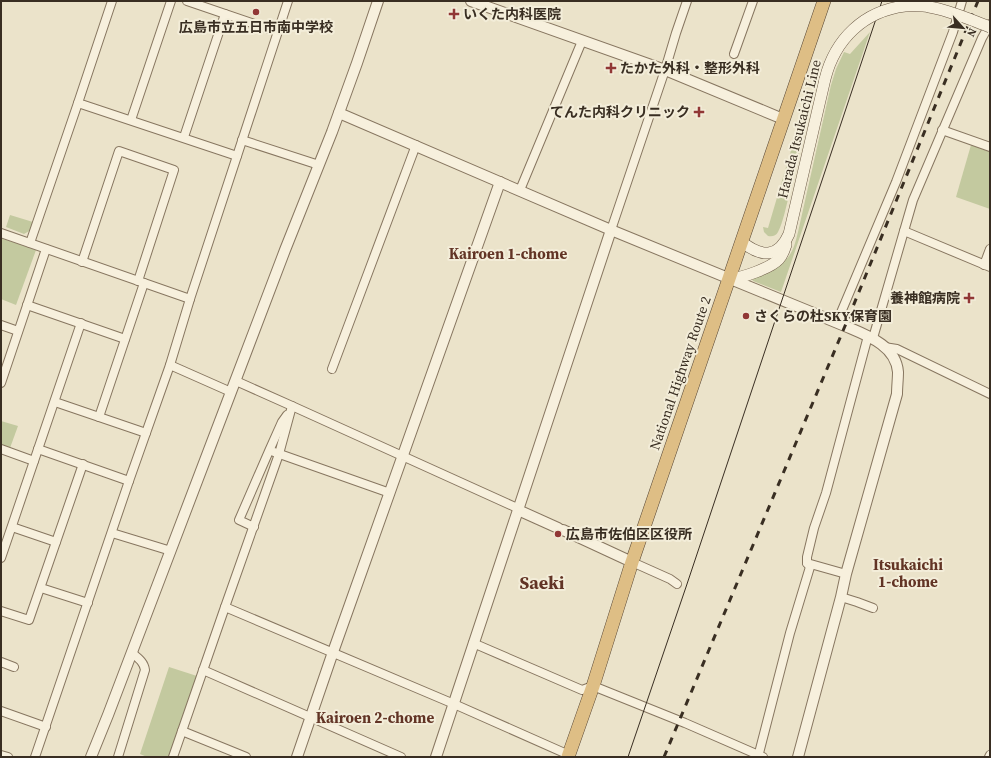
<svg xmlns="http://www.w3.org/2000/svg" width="991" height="758" font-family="'Source Serif 4','Noto Sans JP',serif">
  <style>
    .green { fill: #c3c99f }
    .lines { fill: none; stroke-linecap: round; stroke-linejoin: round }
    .minor-casing { stroke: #877660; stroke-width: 10 }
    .tertiary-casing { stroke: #877660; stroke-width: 12 }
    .secondary-casing { stroke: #695743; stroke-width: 12 }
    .trunk-casing { stroke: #543; stroke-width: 14 }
    .minor { stroke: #f7f0dd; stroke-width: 8 }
    .tertiary { stroke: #f7f0dd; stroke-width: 10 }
    .secondary { stroke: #f7f0dd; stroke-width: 11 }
    .trunk { stroke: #debe85; stroke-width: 13 }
    .tram { stroke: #392e22; stroke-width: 1 }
    .rail { stroke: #392e22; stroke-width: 3; stroke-dasharray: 7 7; stroke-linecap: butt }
    .secondary-bridge-casing { stroke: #695743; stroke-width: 12; stroke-linecap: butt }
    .secondary-bridge { stroke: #f7f0dd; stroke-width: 11 }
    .poi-dot { fill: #913735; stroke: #f3edd9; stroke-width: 1.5 }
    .labels { text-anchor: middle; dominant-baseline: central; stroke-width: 4; stroke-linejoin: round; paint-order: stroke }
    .poi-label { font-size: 14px; font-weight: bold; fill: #392e22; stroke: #f3edd9; text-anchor: start }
    .street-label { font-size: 14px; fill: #392e22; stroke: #f3edd9 }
    .neighbourhood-label { font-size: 15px; font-weight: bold; fill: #623425; stroke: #f3edd9 }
    .district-label { font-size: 18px; font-weight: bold; fill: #623425; stroke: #f3edd9 }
  </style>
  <rect width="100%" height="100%" fill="#ebe3ca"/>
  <g class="green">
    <path d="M870,32L781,292L753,281L752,278C762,273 783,265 789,256C794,249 796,240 798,232L831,85L836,69L844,52L850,54Z"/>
    <path d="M811,101C804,133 797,165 789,196C786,206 783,223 778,232C776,236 772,237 768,236L764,232L763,227L768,228L792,147Z"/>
    <polygon points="971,145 990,152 990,209 956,197"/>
    <polygon points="10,215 33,222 31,230 24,234 6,227"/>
    <polygon points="1,238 36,250 16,305 1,299"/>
    <polygon points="1,421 18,426 10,448 1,445"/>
    <polygon points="169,667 197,676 169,757 147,757 140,754"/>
  </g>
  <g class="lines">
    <g class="minor-casing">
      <g id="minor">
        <polyline points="112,1 78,103 237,156"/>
        <polyline points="187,1 278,32"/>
        <polyline points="734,54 753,1"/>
        <polyline points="131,120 171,1"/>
        <polyline points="942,130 990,147"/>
        <polyline points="184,137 225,14"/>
        <polyline points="242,140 319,165"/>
        <polyline points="520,190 582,41"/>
        <polyline points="611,230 665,70 676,33 687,1"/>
        <polyline points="904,231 990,267"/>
        <polyline points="1,233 190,299"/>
        <polyline points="30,243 78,103"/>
        <polyline points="82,262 119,151 174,170 138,281"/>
        <polyline points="984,265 990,249"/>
        <polyline points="27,305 125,339"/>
        <polyline points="837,322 896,182 953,32 962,1"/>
        <polyline points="1,325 18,331"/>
        <polyline points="873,338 913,200 982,38 990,24"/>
        <polyline points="884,347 897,349 990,394"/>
        <polyline points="170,365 231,392"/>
        <polyline points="332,369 416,145"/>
        <polyline points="236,381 292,406 515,507 518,510"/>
        <polyline points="1,383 46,249"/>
        <polyline points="55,402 146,433"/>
        <polyline points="292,406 279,454 225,607 454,704 569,755"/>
        <polyline points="99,417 144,283"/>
        <polyline points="1,449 34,461"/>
        <polyline points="38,449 129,481"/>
        <polyline points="274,452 390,493"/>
        <polyline points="12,527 56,542"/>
        <polyline points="254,527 239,520 269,451 282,422 287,415"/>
        <polyline points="112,533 171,551"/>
        <polyline points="1,558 81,323"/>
        <polyline points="632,562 670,579 677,584"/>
        <polyline points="807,563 846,574"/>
        <polyline points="41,588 88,603"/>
        <polyline points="841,597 857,602 873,608"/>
        <polyline points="1,611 29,620 83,464"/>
        <polyline points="473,643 582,690 593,686 685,723 763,757"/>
        <polyline points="1,662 14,667"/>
        <polyline points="203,670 401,757"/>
        <polyline points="1,711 46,727"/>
        <polyline points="182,731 246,757"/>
        <polyline points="1,755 8,757"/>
        <polyline points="35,757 129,481 170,365 190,299 288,1"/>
        <path d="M118,757L145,670C144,662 138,658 132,653"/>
        <polyline points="173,757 225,607"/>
        <polyline points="758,757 790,633 810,567 807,563 807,557 814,528 826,493 868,336"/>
        <polyline points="989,757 990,755"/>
      </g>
    </g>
    <g class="tertiary-casing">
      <g id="tertiary">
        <polyline points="471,1 665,70 783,119"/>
        <path d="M339,113L611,230L845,326C866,335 896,345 898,372C898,379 897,387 897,394L846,574L841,597L798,757"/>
        <polyline points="518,510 558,528"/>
        <polyline points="563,530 632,562"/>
        <polyline points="91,757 108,715 231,392 285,250 332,132 357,63 378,1"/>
        <polyline points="297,757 333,652 500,182"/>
        <polyline points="436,757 611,230"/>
      </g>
    </g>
    <g class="secondary-casing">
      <g id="secondary">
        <path d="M742,242C761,257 778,259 789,234L825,79"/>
        <path d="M730,279C742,278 771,268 779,259C783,255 784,250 786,245"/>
      </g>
    </g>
    <g class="trunk-casing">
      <polyline id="trunk" points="568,757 593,686 632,562 824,1"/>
    </g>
    <use href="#minor" class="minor"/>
    <use href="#tertiary" class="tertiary"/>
    <use href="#secondary" class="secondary"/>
    <use href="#trunk" class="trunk"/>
    <polyline class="tram" points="628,757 686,587 882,1"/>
    <polyline class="rail" points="664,757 845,326 978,1"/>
    <g class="secondary-bridge-casing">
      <path id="secondary-bridge" d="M825,79C835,39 864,11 905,6C913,6 921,5 929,7C949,10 971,20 990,27"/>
    </g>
    <use href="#secondary-bridge" class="secondary-bridge"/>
  </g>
  <g class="poi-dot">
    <circle cx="256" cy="12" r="4"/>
    <path d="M452 8h4v4h4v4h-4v4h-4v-4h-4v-4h4z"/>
    <path d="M609 62h4v4h4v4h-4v4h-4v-4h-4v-4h4z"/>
    <path d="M697 106h4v4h4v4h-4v4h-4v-4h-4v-4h4z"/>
    <path d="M967 292h4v4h4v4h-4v4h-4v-4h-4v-4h4z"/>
    <circle cx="746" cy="316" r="4"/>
    <circle cx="558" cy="534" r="4"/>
  </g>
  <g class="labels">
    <g class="poi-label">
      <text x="463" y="14">いくた内科医院</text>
      <text x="256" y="27" text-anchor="middle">広島市立五日市南中学校</text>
      <text x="620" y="68">たかた外科・整形外科</text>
      <text x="690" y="112" text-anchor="end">てんた内科クリニック</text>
      <text x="960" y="298" text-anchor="end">養神館病院</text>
      <text x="754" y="316">さくらの杜SKY保育園</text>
      <text x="566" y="534">広島市佐伯区区役所</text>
    </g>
    <g class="street-label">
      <text transform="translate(799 129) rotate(-76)">Harada Itsukaichi Line</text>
      <text transform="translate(680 373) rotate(-71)">National Highway Route 2</text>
    </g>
    <g class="neighbourhood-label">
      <text x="508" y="253">Kairoen 1-chome</text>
      <text x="908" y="564">Itsukaichi<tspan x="908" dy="17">1-chome</tspan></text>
      <text x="375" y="717">Kairoen 2-chome</text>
    </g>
    <g class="district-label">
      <text x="542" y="582">Saeki</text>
    </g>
  </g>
  <rect width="991" height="758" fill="none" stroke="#392e22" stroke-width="4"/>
  <g transform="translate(963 28) rotate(117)" stroke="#f3edd9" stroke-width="3" paint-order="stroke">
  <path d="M0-3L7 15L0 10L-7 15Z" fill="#392e22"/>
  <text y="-6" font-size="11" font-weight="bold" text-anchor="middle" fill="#392e22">N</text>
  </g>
</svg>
